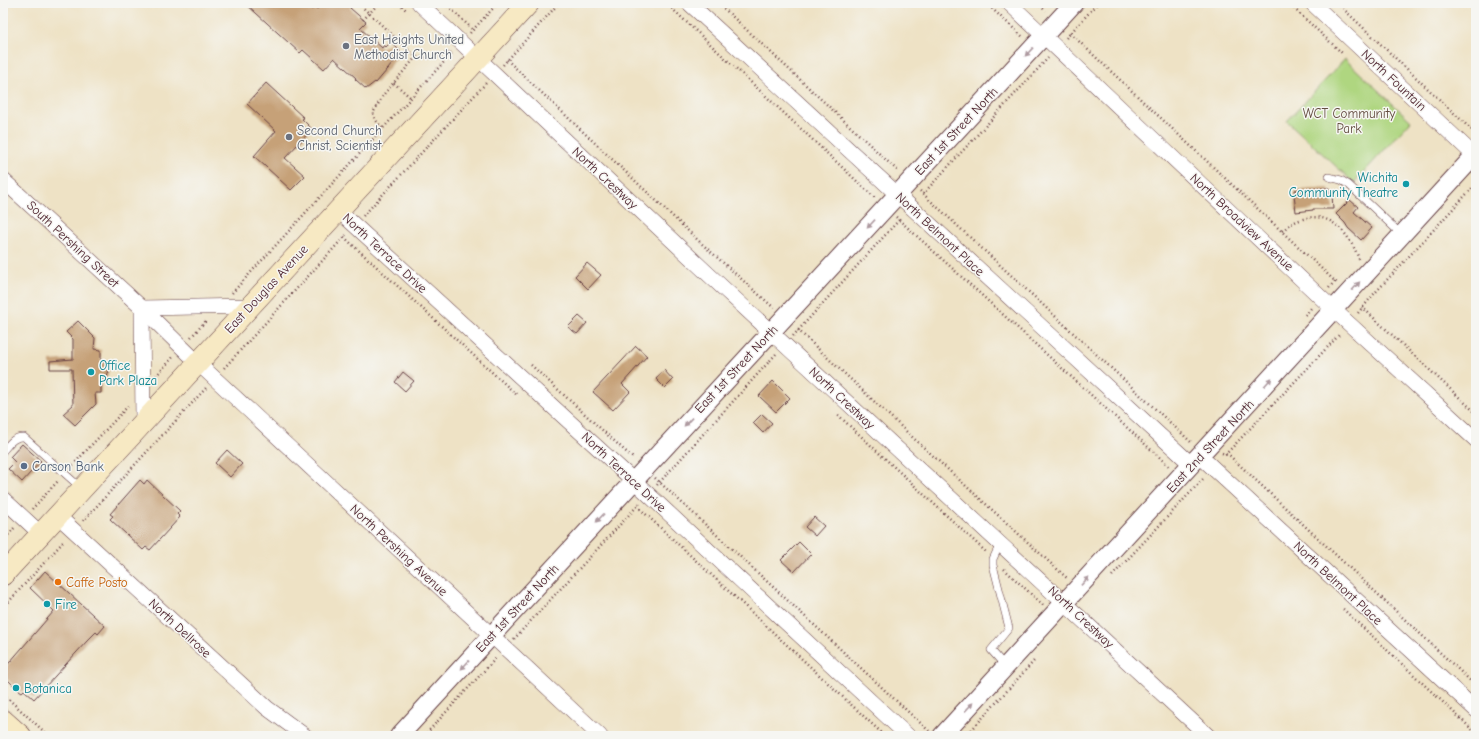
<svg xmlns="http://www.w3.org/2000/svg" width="1479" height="739" font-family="'Comic Neue',sans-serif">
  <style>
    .green { fill: #afd680; stroke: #7c7a56 }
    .building { fill: #c6a178 }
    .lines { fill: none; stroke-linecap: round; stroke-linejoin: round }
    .service-casing { stroke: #633c42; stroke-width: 8 }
    .minor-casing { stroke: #633c42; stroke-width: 16 }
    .tertiary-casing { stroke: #633c42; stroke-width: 20 }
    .secondary-casing { stroke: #633c42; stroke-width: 22 }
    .path { stroke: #633c42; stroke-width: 2.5; stroke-dasharray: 1 3; stroke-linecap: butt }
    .service { stroke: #fff; stroke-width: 7 }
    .minor { stroke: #fff; stroke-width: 15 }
    .tertiary { stroke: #fff; stroke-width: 18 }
    .secondary { stroke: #f7e9c3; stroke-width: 21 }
    .oneway { fill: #ae9aa0 }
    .worship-dot { fill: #6b7280; stroke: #f6f6f2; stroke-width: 1.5 }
    .culture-dot { fill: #0f9aa8; stroke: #f6f6f2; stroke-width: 1.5 }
    .service-dot { fill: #5c6f8a; stroke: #f6f6f2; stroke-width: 1.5 }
    .food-dot { fill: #e8710a; stroke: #f6f6f2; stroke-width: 1.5 }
    .labels { text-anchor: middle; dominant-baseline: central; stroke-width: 3; stroke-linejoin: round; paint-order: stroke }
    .worship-label { font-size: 13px; fill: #5b616d; stroke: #f6f6f2; text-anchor: start }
    .street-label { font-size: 13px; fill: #4a1f2b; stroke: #f6f6f2 }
    .park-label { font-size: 13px; fill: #634d40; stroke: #f6f6f2 }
    .culture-label { font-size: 13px; fill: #0d838f; stroke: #f6f6f2; text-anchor: start }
    .service-label { font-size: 13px; fill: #4e5e75; stroke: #f6f6f2; text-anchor: start }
    .food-label { font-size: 13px; fill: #c56008; stroke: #f6f6f2; text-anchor: start }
  </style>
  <rect width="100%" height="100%" fill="#f6f6f2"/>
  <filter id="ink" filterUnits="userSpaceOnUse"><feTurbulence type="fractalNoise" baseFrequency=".025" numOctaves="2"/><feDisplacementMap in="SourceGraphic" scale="8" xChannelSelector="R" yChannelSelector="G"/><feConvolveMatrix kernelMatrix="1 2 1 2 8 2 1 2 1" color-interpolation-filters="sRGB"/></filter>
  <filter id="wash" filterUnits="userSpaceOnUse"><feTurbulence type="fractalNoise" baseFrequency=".012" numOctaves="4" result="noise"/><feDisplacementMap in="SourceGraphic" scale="16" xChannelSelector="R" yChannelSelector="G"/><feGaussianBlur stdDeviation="0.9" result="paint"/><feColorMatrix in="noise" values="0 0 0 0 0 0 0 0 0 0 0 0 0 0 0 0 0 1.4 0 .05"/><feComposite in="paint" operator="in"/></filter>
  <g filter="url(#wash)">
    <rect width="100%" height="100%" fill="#eee2c5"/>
    <polygon class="green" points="1345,59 1411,121 1354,183 1287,121"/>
    <g id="blocks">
      <g class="building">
        <polygon points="245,3 311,3 317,9 323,3 355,3 350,8 366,22 360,28 382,48 384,45 386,47 391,42 400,51 395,56 397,57 393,62 393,63 376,83 375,82 366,89 355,79 356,78 334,58 324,69 303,50 300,53"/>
        <polygon points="266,83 304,118 302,119 312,129 285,158 305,176 291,190 254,156 276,131 247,104"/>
        <polygon points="1329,188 1330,196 1332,195 1333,209 1313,209 1313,210 1296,212 1294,195 1295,195 1295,190"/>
        <polygon points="1350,200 1358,207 1354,212 1372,228 1361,240 1348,228 1345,223 1336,214"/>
        <polygon points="587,263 601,275 588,289 575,276"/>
        <polygon points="579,316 587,323 577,334 568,327"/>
        <polygon points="78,321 95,338 94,349 101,350 101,360 108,366 109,370 107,377 101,380 101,393 95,393 96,404 75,425 63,414 73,405 72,369 50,369 50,361 73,359 73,339 66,332"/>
        <polygon points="636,346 647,356 622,384 630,392 613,410 593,392"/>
        <polygon points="664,370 673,380 665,388 656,379"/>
        <polygon points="403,372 414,381 405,391 395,382"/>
        <polygon points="773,381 790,398 776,412 759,396"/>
        <polygon points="762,414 772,423 763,433 753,423"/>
        <polygon points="22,444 41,461 22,482 8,469 15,462 10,457"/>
        <polygon points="227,450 242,464 230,477 215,463"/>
        <polygon points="140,480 144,484 147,480 180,511 177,514 180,517 150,550 146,547 143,550 110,519 113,516 110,514"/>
        <polygon points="814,517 824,526 815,536 805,527"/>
        <polygon points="799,542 811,554 794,572 781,560"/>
        <polygon points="45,571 105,626 98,634 96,632 87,641 34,699 24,690 22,692 16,688 3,675 3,670 54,611 30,588"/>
      </g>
    </g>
  </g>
  <g filter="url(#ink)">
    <use href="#blocks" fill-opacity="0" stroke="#633c42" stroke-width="1"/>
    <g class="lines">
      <g class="service-casing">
        <g id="service">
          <polyline points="1329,177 1341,180 1349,185 1402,235"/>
          <path d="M3,451C9,444 14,436 24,437L81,488"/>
          <polyline points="1000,544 993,559 993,565 1009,628 991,650 1005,666"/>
        </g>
      </g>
      <g class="minor-casing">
        <g id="minor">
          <polyline points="419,3 707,273 1208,736"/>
          <polyline points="689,3 1192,465"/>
          <polyline points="1009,3 1334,310 1476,440"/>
          <polyline points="1312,3 1476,157"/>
          <polyline points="3,180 142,308 198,363 600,736"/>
          <polyline points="338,210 634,481 908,736"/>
          <polyline points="143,422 142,308 251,306"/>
          <polyline points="1200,456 1476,710"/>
          <polyline points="3,499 41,534"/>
          <polyline points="58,516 267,708 305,736"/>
        </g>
      </g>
      <g class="tertiary-casing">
        <g id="tertiary">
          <polyline points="399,736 1074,3"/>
          <polyline points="942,736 1476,154"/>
        </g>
      </g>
      <g class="secondary-casing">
        <g id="secondary">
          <polyline points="3,575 529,3"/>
          <polyline points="3,720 21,736"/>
        </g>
      </g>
      <g class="path">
        <polyline points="358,3 416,57 431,58 452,52"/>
        <polyline points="399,3 406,10"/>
        <polyline points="445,3 473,30"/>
        <polyline points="666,3 875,198"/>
        <polyline points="718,3 899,172"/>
        <polyline points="986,3 1024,38"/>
        <polyline points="1037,3 1046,11"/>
        <polyline points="1288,3 1342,53"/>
        <polyline points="1337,3 1476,134"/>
        <polyline points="311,9 317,3"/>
        <polyline points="363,20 379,3"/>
        <polyline points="470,33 498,3"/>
        <polyline points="1070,33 1338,284"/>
        <polyline points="1066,38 1098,3"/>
        <polyline points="507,60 701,243 774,308"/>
        <polyline points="503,65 559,3"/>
        <polyline points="394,83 410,97"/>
        <polyline points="382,128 375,119 373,113 384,94 416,57"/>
        <polyline points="920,191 1191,442"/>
        <polyline points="923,194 1048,58"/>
        <polyline points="363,216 486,83"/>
        <polyline points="896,217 1169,466"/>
        <path d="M1282,231C1289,225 1295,221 1303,219C1332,210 1350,236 1359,259"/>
        <polyline points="344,237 518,396"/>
        <polyline points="1329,288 1335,281"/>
        <polyline points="232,293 453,52"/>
        <polyline points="1362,307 1476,413"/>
        <polyline points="1358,313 1374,294 1476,184"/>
        <polyline points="1305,315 1312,307"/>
        <polyline points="798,330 909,434 1068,579"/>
        <polyline points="793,336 899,220"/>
        <polyline points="191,337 207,320"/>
        <polyline points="531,365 634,459"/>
        <polyline points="224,368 346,235"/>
        <polyline points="156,376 173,357"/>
        <polyline points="838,415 986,552"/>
        <polyline points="1222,453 1230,456 1476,686"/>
        <polyline points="1225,455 1340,334"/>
        <polyline points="70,468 130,404"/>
        <polyline points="655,478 929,731"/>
        <polyline points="657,485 776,354"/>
        <polyline points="637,506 885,736"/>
        <polyline points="32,509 59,480"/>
        <polyline points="83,521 206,388"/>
        <polyline points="3,541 15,527"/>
        <polyline points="1004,569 1043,605"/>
        <polyline points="1112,576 1204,478"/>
        <polyline points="3,608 64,541"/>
        <polyline points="1343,609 1476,733"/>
        <polyline points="514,639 640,503"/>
        <polyline points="3,694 49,736"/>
        <polyline points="424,736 497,657"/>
        <polyline points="966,736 1034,661"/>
      </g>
      <use href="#service" class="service"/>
      <use href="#minor" class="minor"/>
      <use href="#tertiary" class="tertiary"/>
      <use href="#secondary" class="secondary"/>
    </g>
    <defs><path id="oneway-solid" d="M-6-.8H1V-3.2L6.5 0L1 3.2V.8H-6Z"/></defs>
    <g class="oneway">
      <use href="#oneway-solid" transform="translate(1029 52) rotate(133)"/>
      <use href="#oneway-solid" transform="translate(871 224) rotate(133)"/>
      <use href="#oneway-solid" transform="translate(1356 286) rotate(-48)"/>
      <use href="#oneway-solid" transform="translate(1268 382) rotate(-48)"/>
      <use href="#oneway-solid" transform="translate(688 422) rotate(133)"/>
      <use href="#oneway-solid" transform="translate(600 518) rotate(133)"/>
      <use href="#oneway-solid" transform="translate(1085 581) rotate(-47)"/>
      <use href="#oneway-solid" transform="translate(465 665) rotate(133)"/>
      <use href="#oneway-solid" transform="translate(969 707) rotate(-47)"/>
    </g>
  </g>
  <g class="worship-dot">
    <circle cx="346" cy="46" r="4"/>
    <circle cx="289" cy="137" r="4"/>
  </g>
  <g class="culture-dot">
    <circle cx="1406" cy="184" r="4"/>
    <circle cx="91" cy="372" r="4"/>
    <circle cx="47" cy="604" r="4"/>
    <circle cx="16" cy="688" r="4"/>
  </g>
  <circle class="service-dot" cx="24" cy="466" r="4"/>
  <circle class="food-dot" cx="58" cy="582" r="4"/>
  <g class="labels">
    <g class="worship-label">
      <text x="354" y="39">East Heights United<tspan x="354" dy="15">Methodist Church</tspan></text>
      <text x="297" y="130">Second Church<tspan x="297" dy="15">Christ, Scientist</tspan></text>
    </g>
    <g class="street-label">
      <text transform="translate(1394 80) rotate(43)">North Fountain</text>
      <text transform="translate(956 131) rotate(-47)">East 1st Street North</text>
      <text transform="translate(605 178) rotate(43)">North Crestway</text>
      <text transform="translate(1242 222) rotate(43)">North Broadview Avenue</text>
      <text transform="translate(940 234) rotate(43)">North Belmont Place</text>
      <text transform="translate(73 244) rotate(43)">South Pershing Street</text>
      <text transform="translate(385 253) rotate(43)">North Terrace Drive</text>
      <text transform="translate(266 289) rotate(-47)">East Douglas Avenue</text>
      <text transform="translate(736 369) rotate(-47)">East 1st Street North</text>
      <text transform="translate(842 398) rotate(43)">North Crestway</text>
      <text transform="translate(1210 446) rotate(-47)">East 2nd Street North</text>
      <text transform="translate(624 472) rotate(43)">North Terrace Drive</text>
      <text transform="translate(399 550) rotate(43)">North Pershing Avenue</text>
      <text transform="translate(1338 583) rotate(43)">North Belmont Place</text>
      <text transform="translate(517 608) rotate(-47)">East 1st Street North</text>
      <text transform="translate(1081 617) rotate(43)">North Crestway</text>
      <text transform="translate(180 628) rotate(43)">North Dellrose</text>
    </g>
    <g class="park-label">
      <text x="1349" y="113">WCT Community<tspan x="1349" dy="15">Park</tspan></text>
    </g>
    <g class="culture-label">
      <text x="1398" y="177" text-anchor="end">Wichita<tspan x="1398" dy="15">Community Theatre</tspan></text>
      <text x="99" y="365">Office<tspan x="99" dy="15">Park Plaza</tspan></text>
      <text x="55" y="604">Fire</text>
      <text x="24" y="688">Botanica</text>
    </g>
    <g class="service-label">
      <text x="32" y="466">Carson Bank</text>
    </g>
    <g class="food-label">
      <text x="66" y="582">Caffe Posto</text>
    </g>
  </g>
  <rect width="1479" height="739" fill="none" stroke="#f6f6f2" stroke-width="16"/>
</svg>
